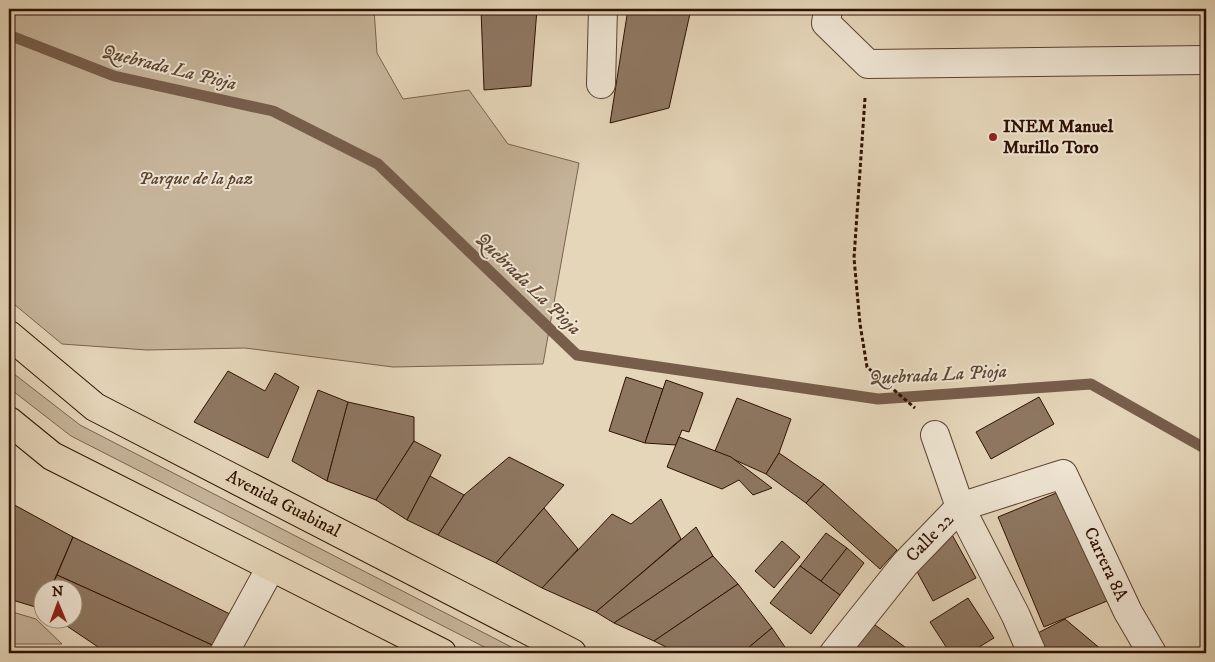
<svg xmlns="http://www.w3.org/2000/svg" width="1215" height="662" font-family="'IM FELL DW Pica',serif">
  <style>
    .green { fill: #c6b49a; stroke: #7a624e }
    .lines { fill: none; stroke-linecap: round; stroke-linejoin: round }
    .stream { stroke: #775e4b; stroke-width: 11 }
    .building { fill: #8e7761; stroke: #2f1102 }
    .minor-casing { stroke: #5c4230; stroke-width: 30 }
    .major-casing { stroke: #2f1102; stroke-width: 30 }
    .path { stroke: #2f1102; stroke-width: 3; stroke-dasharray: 4 2.5; stroke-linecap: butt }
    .minor { stroke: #eee4d2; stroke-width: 28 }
    .major { stroke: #e5d5b9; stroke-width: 28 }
    .poi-dot { fill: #8f2418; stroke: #eee4d2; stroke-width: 2 }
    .labels { text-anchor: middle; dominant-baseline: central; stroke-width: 4; stroke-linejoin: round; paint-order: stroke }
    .poi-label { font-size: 18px; font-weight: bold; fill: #2f1102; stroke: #eee4d2; text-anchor: start }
    .park-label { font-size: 18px; font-style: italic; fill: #5c4230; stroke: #eee4d2 }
    .street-label { font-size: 18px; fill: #2f1102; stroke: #eee4d2 }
    .water-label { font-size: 19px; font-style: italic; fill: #5f4532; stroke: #eee4d2 }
  </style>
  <rect width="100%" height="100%" fill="#e5d5b9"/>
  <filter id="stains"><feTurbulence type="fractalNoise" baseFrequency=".004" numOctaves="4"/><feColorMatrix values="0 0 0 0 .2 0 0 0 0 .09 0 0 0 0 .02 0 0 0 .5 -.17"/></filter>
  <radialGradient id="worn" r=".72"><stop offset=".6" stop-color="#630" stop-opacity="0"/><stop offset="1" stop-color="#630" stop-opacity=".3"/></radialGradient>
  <g class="green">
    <polygon points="9,9 374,9 377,53 403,99 469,90 508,144 579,163 543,364 393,367 245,348 147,350 62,344 9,300"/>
    <polygon points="9,370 80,425 523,653 496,653 71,436 9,388"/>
    <polygon points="9,611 36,619 62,644 9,644"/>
  </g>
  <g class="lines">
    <polyline class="stream" points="9,35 114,76 273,111 378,164 577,355 878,399 1091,384 1206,449"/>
  </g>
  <g class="building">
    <polygon points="481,9 537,9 531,86 484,90"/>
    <polygon points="628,9 691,9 669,108 610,123"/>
    <polygon points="228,371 265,391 275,373 299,387 268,458 194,422"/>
    <polygon points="626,377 663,389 645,443 609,431"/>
    <polygon points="666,380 703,393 689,432 682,430 676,445 645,443"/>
    <polygon points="318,390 348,402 327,481 292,461"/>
    <polygon points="1039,397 1054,424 991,459 976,432"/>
    <polygon points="737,398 791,419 779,453 766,474 715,451"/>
    <polygon points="348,402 414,417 414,441 376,500 327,481"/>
    <polygon points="679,437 731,457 772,488 753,495 739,480 722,489 667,467"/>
    <polygon points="414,441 441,455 407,520 376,500"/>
    <polygon points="779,453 824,484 806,503 766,474"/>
    <polygon points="509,457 564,485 496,563 438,535 464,495"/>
    <polygon points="430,476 464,495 438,535 407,520"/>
    <polygon points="824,484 897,550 880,569 806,503"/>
    <polygon points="1066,489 1112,599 1044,627 998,517"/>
    <polygon points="661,499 681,539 596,612 542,588 612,514 631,524"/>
    <polygon points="9,502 73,537 50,590 42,590 42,609 9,599"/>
    <polygon points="544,508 578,549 542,588 496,563"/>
    <polygon points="696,527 713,556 614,623 596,612"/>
    <polygon points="950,531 976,578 933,601 914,566"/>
    <polygon points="826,533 847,548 821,581 800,566"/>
    <polygon points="73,537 234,616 221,649 57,575"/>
    <polygon points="782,541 800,557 774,588 755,571"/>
    <polygon points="847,548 864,563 840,595 821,581"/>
    <polygon points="713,556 738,584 654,641 614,623"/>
    <polygon points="800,566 840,595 811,634 770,603"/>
    <polygon points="57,575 221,649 219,653 107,653 58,620 72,620 72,590 50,590"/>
    <polygon points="738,584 772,628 742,653 678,653 654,641"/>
    <polygon points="968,598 994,638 969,653 950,653 930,622"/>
    <polygon points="1065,619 1102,650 1095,653 1044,653 1034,635"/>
    <polygon points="871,622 913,653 848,653"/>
    <polygon points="772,628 789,653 742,653"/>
  </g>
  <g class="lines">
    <g class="minor-casing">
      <g id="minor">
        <polyline points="828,9 826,23 868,64 1206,60"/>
        <polyline points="601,84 603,9"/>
        <polyline points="935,435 960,507 1016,616 1032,653"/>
        <polyline points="224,653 271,567"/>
        <path id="s1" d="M834,653L905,564L960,507L1063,474L1128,612L1152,653"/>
      </g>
    </g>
    <g class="major-casing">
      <g id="major">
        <path id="s2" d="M9,335L95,407L572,653"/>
        <polyline points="9,421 52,456 442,653"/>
      </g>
    </g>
    <polyline class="path" points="865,98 854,258 860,324 867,367 915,408"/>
    <use href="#minor" class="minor"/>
    <use href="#major" class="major"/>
  </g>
  <circle class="poi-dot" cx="993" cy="137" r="5"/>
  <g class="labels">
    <g class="poi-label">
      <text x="1003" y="127">INEM Manuel<tspan x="1003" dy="21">Murillo Toro</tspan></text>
    </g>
    <g class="park-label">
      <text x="196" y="179">Parque de la paz</text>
    </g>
    <g class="street-label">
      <text stroke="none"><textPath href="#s2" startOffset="324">Avenida Guabinal</textPath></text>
      <text stroke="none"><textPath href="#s1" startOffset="150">Calle 22</textPath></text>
      <text stroke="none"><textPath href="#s1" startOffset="401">Carrera 8A</textPath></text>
    </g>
    <g class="water-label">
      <text transform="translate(169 68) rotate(14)">Quebrada La Pioja</text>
      <text transform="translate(528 284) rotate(44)">Quebrada La Pioja</text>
      <text transform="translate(938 375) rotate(-3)">Quebrada La Pioja</text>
    </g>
  </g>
  <rect width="1215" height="662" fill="none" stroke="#e5d5b9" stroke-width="30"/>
  <rect x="10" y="10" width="1195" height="642" fill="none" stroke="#2f1102" stroke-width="2.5"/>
  <rect x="15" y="15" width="1185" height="632" fill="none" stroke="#2f1102"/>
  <g transform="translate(58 604) rotate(359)"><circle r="24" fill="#eee4d2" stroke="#a2907f"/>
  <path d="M0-4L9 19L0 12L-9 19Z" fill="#8f2418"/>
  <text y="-8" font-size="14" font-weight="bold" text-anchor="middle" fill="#2f1102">N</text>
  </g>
  <rect width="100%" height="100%" filter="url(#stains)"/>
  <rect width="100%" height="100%" fill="url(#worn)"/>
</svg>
